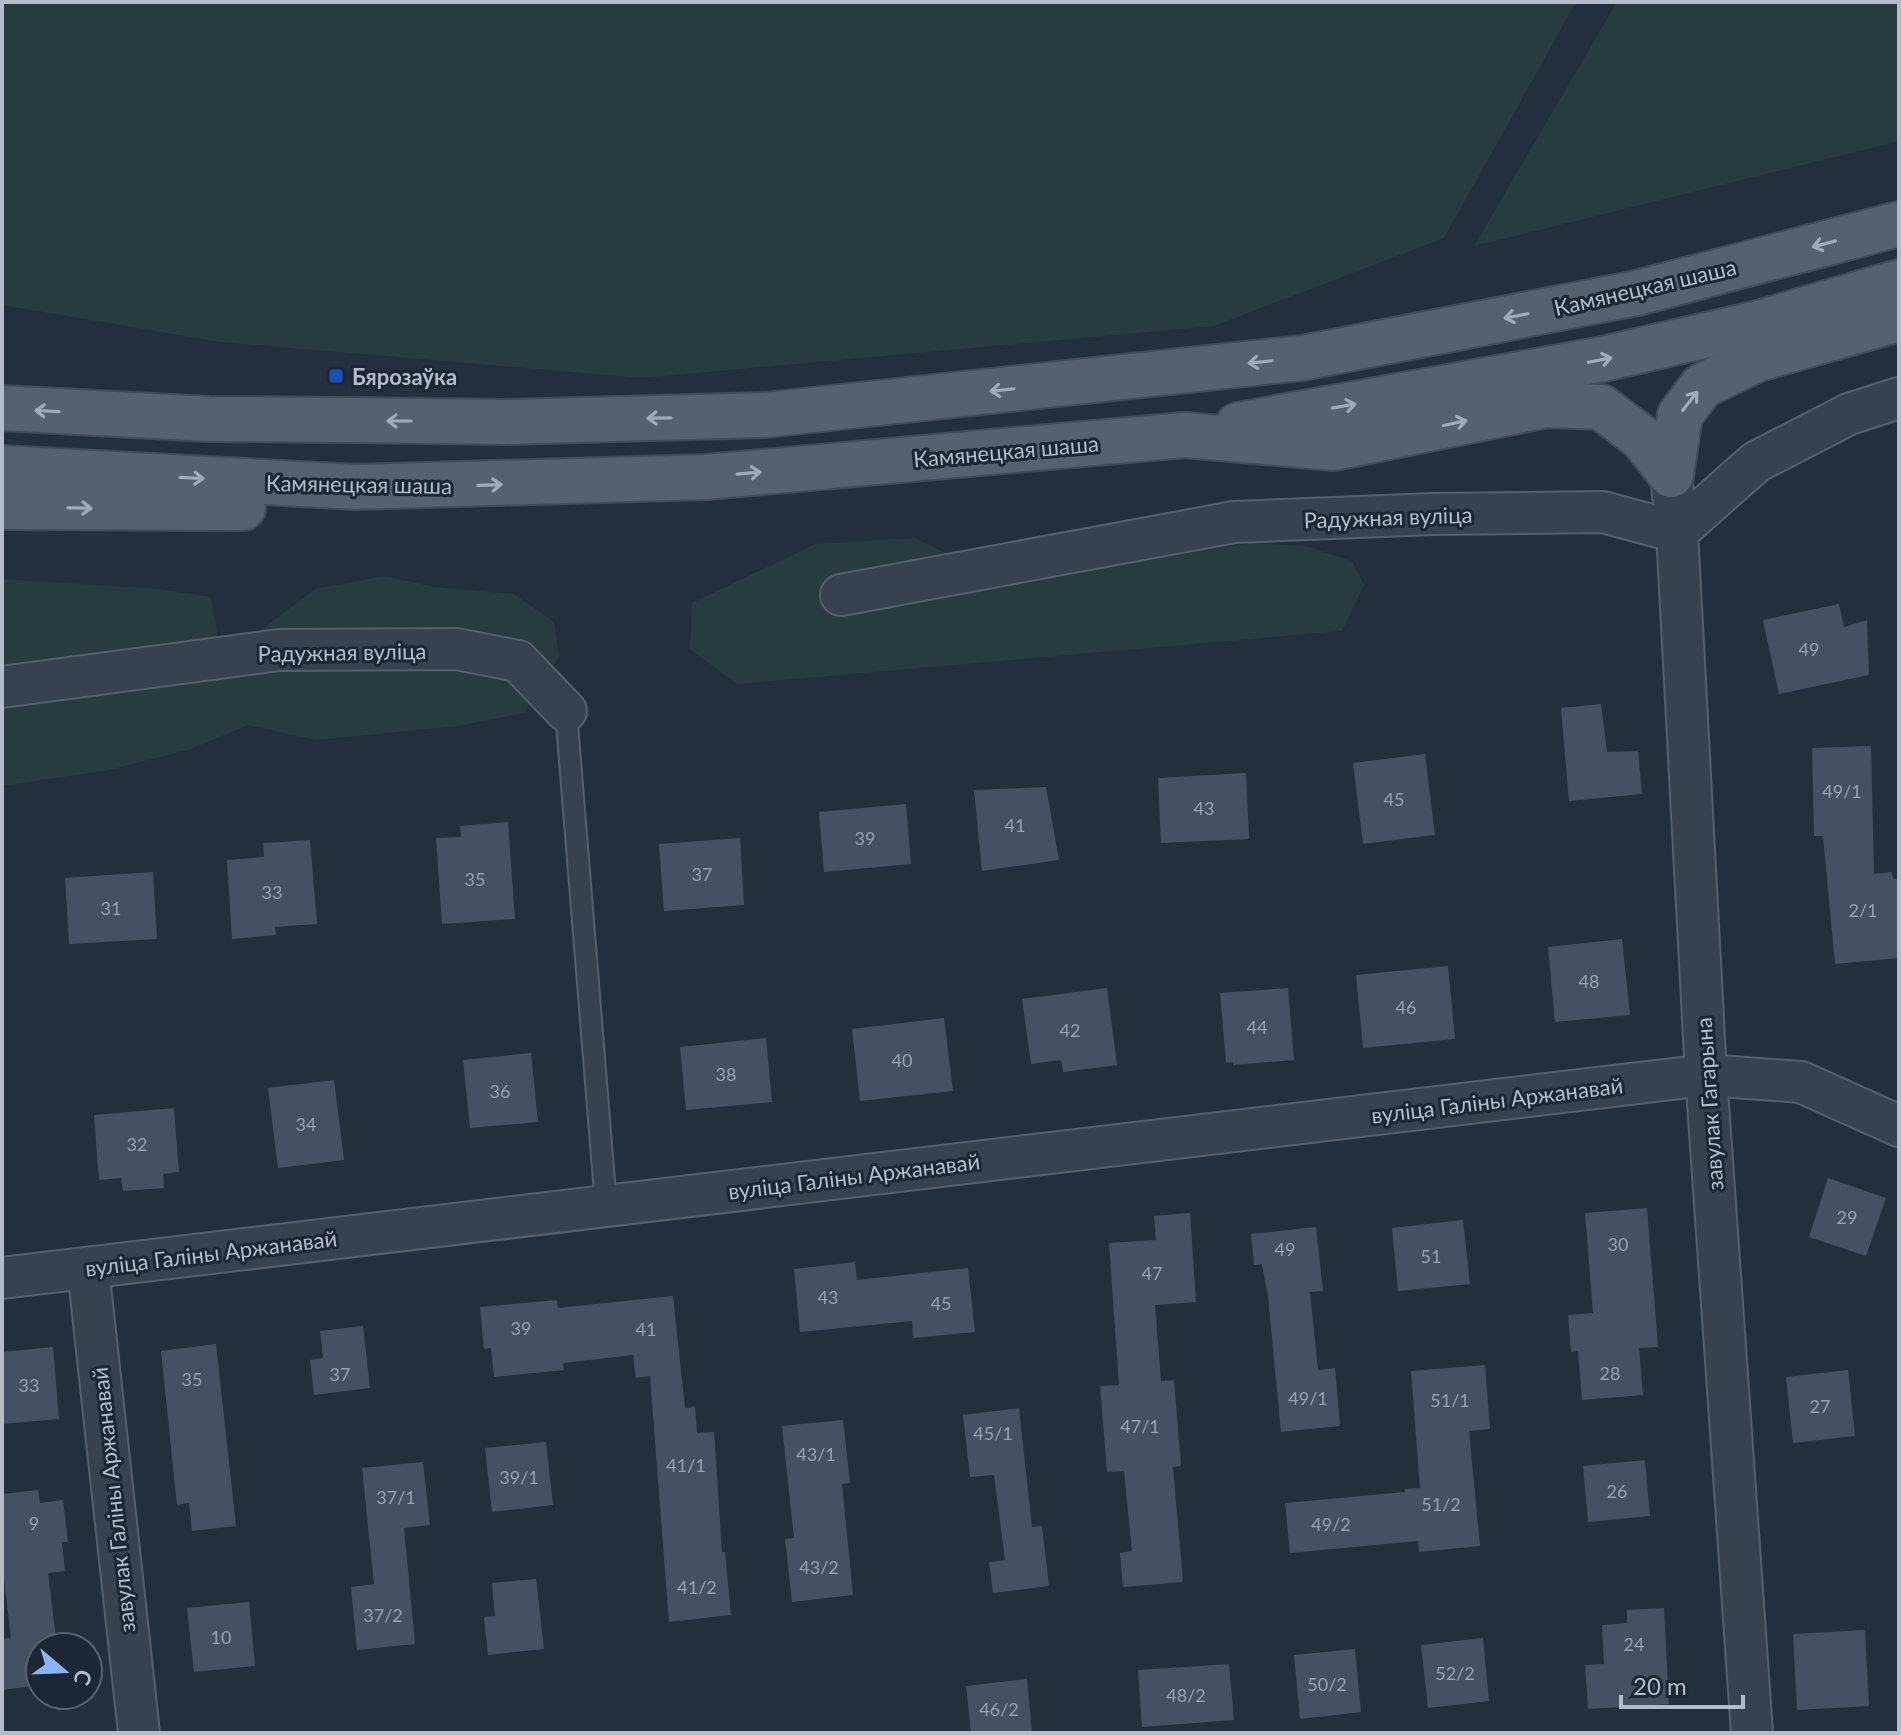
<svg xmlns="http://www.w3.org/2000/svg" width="1901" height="1735" font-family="Lato,sans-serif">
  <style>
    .green { fill: #263c3f }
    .building { fill: #455162 }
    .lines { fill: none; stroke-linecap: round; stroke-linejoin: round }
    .service-casing { stroke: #565f6c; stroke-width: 24 }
    .minor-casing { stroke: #565f6c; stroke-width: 44 }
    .primary-casing { stroke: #414a57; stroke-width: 48 }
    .service { stroke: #38414e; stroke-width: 20 }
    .minor { stroke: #38414e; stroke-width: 40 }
    .primary { stroke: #56606e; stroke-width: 44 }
    .oneway { stroke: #a1aab7 }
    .transit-dot { fill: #1a4fb4; stroke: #1d2633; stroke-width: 3 }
    .labels { text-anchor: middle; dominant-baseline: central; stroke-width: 6; stroke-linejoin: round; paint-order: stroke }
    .number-label { font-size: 18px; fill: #98a1af }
    .street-label { font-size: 22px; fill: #b4bcc9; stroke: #1d2633 }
    .poi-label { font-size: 22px; font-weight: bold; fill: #b4bcc9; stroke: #1d2633; text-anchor: start }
  </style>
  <rect width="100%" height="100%" fill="#242f3e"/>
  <g class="green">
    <polygon points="2,2 1576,2 1444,238 1214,326 641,378 221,342 2,305"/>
    <polygon points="1617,2 1899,2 1899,141 1474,246"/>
    <polygon points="914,538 1009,583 1251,543 1305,546 1352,561 1364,585 1342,631 737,684 690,649 692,603 815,544"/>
    <polygon points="384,576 435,587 514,594 554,622 559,656 524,713 458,726 316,740 248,725 191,749 109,770 2,786 2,579 159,589 211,597 218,637 249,639 315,589"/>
  </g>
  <g class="building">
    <polygon points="1839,604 1844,627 1867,620 1869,675 1779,694 1763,620"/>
    <polygon points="1601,704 1607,752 1638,751 1642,794 1569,801 1561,708"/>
    <polygon points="1871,746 1874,874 1892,872 1893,879 1899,879 1899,958 1835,964 1823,836 1814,836 1812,748"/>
    <polygon points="1425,754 1435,835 1363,844 1353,763"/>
    <polygon points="1246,773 1249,839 1161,843 1158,778"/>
    <polygon points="1046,787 1059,860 982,871 974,790"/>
    <polygon points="906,804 911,864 824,872 819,812"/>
    <polygon points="508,822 515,919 442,924 436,838 461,837 460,826"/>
    <polygon points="740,838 744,905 664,911 659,844"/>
    <polygon points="310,840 317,924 275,927 276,935 232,939 227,860 264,857 263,843"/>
    <polygon points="153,872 157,939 69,944 65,878"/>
    <polygon points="1622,939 1630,1015 1555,1022 1548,947"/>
    <polygon points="1448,966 1455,1039 1363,1048 1356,975"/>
    <polygon points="1107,988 1117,1065 1063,1072 1061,1060 1031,1064 1022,999"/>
    <polygon points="1288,988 1294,1060 1233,1065 1233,1062 1226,1063 1220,993"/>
    <polygon points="944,1018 953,1091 860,1101 852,1029"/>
    <polygon points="766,1038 772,1102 686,1110 680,1047"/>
    <polygon points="531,1053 538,1122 470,1128 463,1060"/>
    <polygon points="334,1080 344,1160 278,1168 268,1088"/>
    <polygon points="174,1108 179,1172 163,1174 164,1188 123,1191 121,1178 99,1180 94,1115"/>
    <polygon points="1828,1178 1886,1198 1866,1256 1809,1237"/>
    <polygon points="1647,1208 1658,1347 1639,1348 1643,1395 1582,1400 1578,1351 1571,1352 1568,1315 1593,1313 1585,1213"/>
    <polygon points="1190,1213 1196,1302 1155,1305 1161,1381 1174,1380 1181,1466 1173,1467 1183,1582 1123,1587 1120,1553 1132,1551 1124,1471 1107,1472 1100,1386 1119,1385 1109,1243 1156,1240 1154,1216"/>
    <polygon points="1463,1220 1470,1284 1398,1291 1392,1228"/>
    <polygon points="1316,1227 1323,1291 1310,1292 1318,1370 1335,1368 1340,1426 1281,1432 1268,1296 1262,1264 1254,1265 1251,1234"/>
    <polygon points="855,1262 857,1280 968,1268 975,1332 913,1338 912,1321 800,1332 794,1269"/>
    <polygon points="673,1296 685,1408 695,1407 697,1433 714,1432 722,1552 725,1552 731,1615 669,1622 650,1376 636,1378 633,1355 563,1363 564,1370 494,1377 491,1348 484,1349 480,1307 557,1300 558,1308"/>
    <polygon points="363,1326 370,1388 314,1395 310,1360 323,1358 320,1331"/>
    <polygon points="216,1344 236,1526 192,1531 189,1503 177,1505 161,1351"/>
    <polygon points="53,1347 59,1419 2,1424 2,1352"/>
    <polygon points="1485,1365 1490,1429 1469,1431 1480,1546 1419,1552 1418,1541 1290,1553 1285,1503 1405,1492 1405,1489 1420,1488 1411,1371"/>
    <polygon points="1848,1370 1855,1436 1793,1443 1786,1377"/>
    <polygon points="1019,1408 1032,1527 1042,1526 1049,1586 993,1593 989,1562 1005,1560 994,1475 970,1477 963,1415"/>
    <polygon points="843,1420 850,1483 842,1484 853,1595 792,1602 785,1539 794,1538 782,1426"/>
    <polygon points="546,1442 553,1505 492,1512 485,1448"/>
    <polygon points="1645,1460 1650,1516 1588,1522 1583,1466"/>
    <polygon points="423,1462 430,1525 404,1528 415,1644 357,1650 351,1587 374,1584 362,1468"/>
    <polygon points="38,1490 40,1503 63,1500 68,1542 62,1542 65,1571 48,1573 57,1647 40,1647 40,1685 2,1690 2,1639 11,1638 2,1562 2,1494"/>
    <polygon points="536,1579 544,1649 488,1655 484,1617 495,1616 492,1583"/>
    <polygon points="249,1602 255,1666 194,1672 187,1608"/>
    <polygon points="1664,1608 1669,1704 1588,1709 1585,1665 1604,1664 1602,1625 1627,1623 1627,1610"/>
    <polygon points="1865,1630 1869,1706 1797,1710 1793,1634"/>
    <polygon points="1483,1638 1489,1701 1428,1708 1421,1645"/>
    <polygon points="1355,1649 1361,1712 1300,1719 1294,1655"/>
    <polygon points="1229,1664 1234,1720 1142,1727 1138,1670"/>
    <polygon points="1027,1679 1032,1733 971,1733 966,1686"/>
  </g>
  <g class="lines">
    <g class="service-casing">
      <polyline id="service" points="566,711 606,1206"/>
    </g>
    <g class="minor-casing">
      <g id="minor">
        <polyline points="1671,475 1677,532 1706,1075 1752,1733"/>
        <polyline points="841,595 1234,522 1433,514 1603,512 1677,532 1756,462 1849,414 1899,398"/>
        <polyline points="2,687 279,650 456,649 518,661 566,711"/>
        <polyline points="88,1268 139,1733"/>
        <polyline points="2,1278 1706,1075 1801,1082 1899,1126"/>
      </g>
    </g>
    <g class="primary-casing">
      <g id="primary">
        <polyline points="2,408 209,419 349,420 504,422 765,415 1302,358 1637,293 1899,224"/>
        <polyline points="1238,425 1603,359 1755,324 1899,282"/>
        <polyline points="2,468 356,487 706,477 1185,435 1334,448 1547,405 1601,407 1642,438 1671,475"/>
        <polyline points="1671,475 1680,415 1702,386 1758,359 1899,319"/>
        <polyline points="2,507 243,508"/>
      </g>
    </g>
    <use href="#service" class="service"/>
    <use href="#minor" class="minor"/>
    <use href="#primary" class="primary"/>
  </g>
  <defs><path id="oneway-shaft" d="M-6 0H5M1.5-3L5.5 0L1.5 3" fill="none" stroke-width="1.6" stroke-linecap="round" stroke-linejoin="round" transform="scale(2)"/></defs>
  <g class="oneway">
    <use href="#oneway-shaft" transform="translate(1824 244) rotate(165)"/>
    <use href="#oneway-shaft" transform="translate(1516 316) rotate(169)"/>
    <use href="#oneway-shaft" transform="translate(1600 360) rotate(-11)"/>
    <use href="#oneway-shaft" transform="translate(1260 362) rotate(174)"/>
    <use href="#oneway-shaft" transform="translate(1002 390) rotate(174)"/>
    <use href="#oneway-shaft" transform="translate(1690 401) rotate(-52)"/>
    <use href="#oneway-shaft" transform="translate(1344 406) rotate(-10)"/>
    <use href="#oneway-shaft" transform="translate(47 411) rotate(-177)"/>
    <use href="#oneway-shaft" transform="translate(659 418) rotate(179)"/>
    <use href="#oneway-shaft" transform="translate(399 421) rotate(-180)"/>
    <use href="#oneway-shaft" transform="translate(1455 423) rotate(-12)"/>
    <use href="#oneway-shaft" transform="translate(749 473) rotate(-5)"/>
    <use href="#oneway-shaft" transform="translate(192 478) rotate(3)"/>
    <use href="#oneway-shaft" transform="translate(490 485) rotate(-2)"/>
    <use href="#oneway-shaft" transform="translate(80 508) rotate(1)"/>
  </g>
  <rect class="transit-dot" x="328" y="368" width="16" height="16" rx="4"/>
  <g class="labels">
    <g class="number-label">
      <text x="1809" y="649">49</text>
      <text x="1842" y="791">49/1</text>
      <text x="1394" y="799">45</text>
      <text x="1204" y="808">43</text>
      <text x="1015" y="825">41</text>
      <text x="865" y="838">39</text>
      <text x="702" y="874">37</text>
      <text x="475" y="879">35</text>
      <text x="272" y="892">33</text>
      <text x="111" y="908">31</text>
      <text x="1863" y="910">2/1</text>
      <text x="1589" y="981">48</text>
      <text x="1406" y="1007">46</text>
      <text x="1257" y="1027">44</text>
      <text x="1070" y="1030">42</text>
      <text x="902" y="1060">40</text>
      <text x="726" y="1074">38</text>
      <text x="500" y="1091">36</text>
      <text x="306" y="1124">34</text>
      <text x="137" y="1144">32</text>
      <text x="1847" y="1217">29</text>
      <text x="1618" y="1244">30</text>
      <text x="1285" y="1249">49</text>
      <text x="1431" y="1256">51</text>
      <text x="1152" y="1273">47</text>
      <text x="828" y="1297">43</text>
      <text x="941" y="1303">45</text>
      <text x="521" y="1328">39</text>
      <text x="646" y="1329">41</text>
      <text x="1610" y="1373">28</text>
      <text x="340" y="1374">37</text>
      <text x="192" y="1379">35</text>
      <text x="29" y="1385">33</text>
      <text x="1308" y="1398">49/1</text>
      <text x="1450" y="1400">51/1</text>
      <text x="1820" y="1406">27</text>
      <text x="1140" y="1426">47/1</text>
      <text x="993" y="1433">45/1</text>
      <text x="816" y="1454">43/1</text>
      <text x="686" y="1465">41/1</text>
      <text x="519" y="1477">39/1</text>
      <text x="1617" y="1491">26</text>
      <text x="396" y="1497">37/1</text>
      <text x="1441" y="1504">51/2</text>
      <text x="34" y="1523">9</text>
      <text x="1331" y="1524">49/2</text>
      <text x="819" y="1567">43/2</text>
      <text x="697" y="1587">41/2</text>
      <text x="383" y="1615">37/2</text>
      <text x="221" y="1637">10</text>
      <text x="1634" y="1644">24</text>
      <text x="1455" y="1673">52/2</text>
      <text x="1327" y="1684">50/2</text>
      <text x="1186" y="1695">48/2</text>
      <text x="999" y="1709">46/2</text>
    </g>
    <g class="street-label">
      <text transform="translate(1645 287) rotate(-13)">Камянецкая шаша</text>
      <text transform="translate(1006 451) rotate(-5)">Камянецкая шаша</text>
      <text transform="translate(359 484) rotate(1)">Камянецкая шаша</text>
      <text transform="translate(1388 517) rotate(-2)">Радужная вуліца</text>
      <text transform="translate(342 652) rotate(-1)">Радужная вуліца</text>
      <text transform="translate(1497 1100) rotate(-7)">вуліца Галіны Аржанавай</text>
      <text transform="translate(1709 1104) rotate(-94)">завулак Гагарына</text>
      <text transform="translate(854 1176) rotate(-7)">вуліца Галіны Аржанавай</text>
      <text transform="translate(211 1253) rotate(-7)">вуліца Галіны Аржанавай</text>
      <text transform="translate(113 1500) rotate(-96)">завулак Галіны Аржанавай</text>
    </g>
    <g class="poi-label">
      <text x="352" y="376">Бярозаўка</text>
    </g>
  </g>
  <rect width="1901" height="1735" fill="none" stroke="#b4bcc9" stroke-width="8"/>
  <g transform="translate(64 1671) rotate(109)"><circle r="38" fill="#1d2633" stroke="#59626f" stroke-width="2"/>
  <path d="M0-6L14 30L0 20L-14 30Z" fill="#8ab4f8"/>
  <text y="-12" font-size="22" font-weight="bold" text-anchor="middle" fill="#b4bcc9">С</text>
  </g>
  <path d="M1621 1695v12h122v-12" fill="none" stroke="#b4bcc9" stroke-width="4"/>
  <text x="1633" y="1695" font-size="24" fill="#b4bcc9" stroke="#1d2633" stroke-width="6" paint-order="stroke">20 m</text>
</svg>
